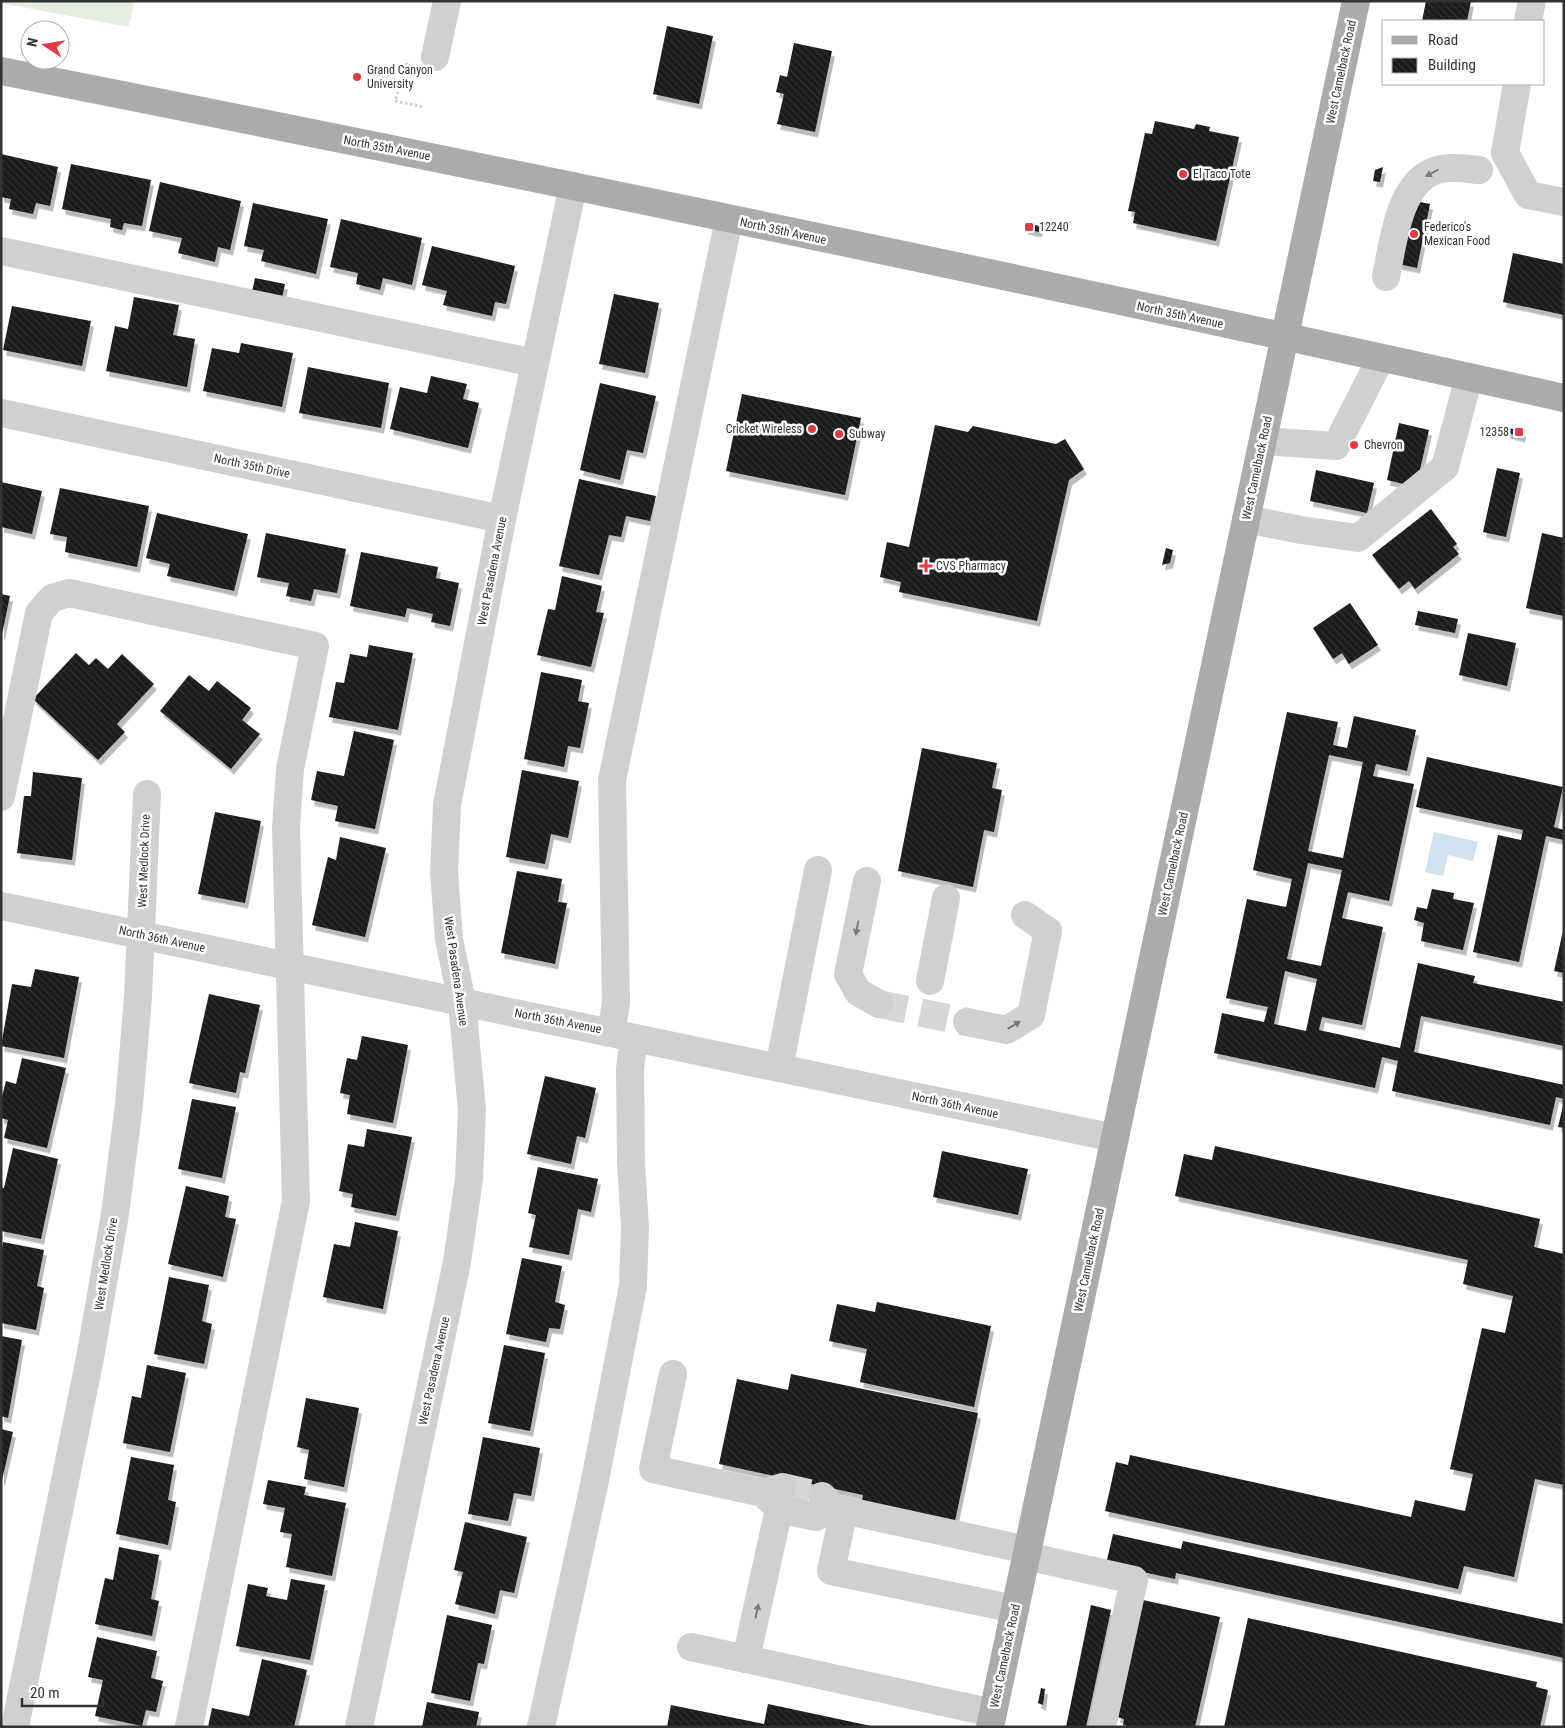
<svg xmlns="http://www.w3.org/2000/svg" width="1565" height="1728" font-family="'Roboto Condensed',sans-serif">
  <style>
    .green { fill: #e6ecdf }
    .water { fill: #cfe2ee }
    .building { fill: url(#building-back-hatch); fill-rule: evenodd; filter: url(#shadow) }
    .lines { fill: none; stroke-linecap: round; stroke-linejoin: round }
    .minor-tunnel { stroke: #d6d6d6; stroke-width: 28; stroke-dasharray: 28 14; stroke-linecap: butt }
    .path { stroke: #cdcdcd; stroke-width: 3; stroke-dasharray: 2.5 2.5; stroke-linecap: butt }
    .minor { stroke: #d0d0d0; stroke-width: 28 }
    .major { stroke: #ababab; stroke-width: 28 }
    .oneway { fill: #7a7a7a }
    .poi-dot { fill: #e63946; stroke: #fff; stroke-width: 2 }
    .labels { text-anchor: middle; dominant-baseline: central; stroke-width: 5; stroke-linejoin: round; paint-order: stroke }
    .poi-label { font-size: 12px; fill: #333; stroke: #fff; text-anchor: start }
    .street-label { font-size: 12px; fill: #333; stroke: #fff }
  </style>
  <defs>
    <pattern id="building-back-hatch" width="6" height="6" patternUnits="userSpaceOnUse" patternTransform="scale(1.25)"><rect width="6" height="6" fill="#1a1a1a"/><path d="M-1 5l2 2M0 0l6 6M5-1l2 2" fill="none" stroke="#333"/></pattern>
    <filter id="shadow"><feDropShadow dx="3" dy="5.5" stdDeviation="0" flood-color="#0004"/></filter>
  </defs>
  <rect width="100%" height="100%" fill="#fff"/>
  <polygon class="green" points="1,1 134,1 129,27 1,3"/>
  <polygon class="water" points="1434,832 1478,842 1473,861 1448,855 1443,876 1425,872"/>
  <g class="building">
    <polygon points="1426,1 1471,1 1467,21 1422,21"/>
    <polygon points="667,26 713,36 699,104 653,94"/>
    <polygon points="794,43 832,51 815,132 777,124 784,94 776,92 780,75 787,77"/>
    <polygon points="1155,121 1194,129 1196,124 1210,127 1209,131 1239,137 1216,241 1133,223 1135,212 1128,211 1145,133 1152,134"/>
    <polygon points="1,154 58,167 50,206 36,203 33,214 9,209 11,199 1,197"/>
    <polygon points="71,164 151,180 142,226 124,223 122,230 110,227 111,219 62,209"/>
    <polygon points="1383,167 1380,182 1373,181 1375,170"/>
    <polygon points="160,182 241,201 230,250 218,247 215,262 178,253 182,238 149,231"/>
    <polygon points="1410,200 1430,204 1417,268 1398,264"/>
    <polygon points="253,203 328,219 316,274 261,261 264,250 244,246"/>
    <polygon points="341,219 422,238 412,285 383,278 380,290 356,284 358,273 330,267"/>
    <polygon points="1026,223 1040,226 1039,232 1025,229"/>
    <polygon points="432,246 515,266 506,304 495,302 492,316 443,305 447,291 422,285"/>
    <polygon points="1513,253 1564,264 1564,315 1503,302"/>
    <polygon points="255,278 285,284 282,298 252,292"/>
    <polygon points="614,294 659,303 645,373 599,364"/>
    <polygon points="134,297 179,305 173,335 195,339 187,387 106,371 115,326 128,329"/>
    <polygon points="12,306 91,321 82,366 3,350"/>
    <polygon points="241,343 293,353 282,407 203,391 212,348 239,353"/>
    <polygon points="308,367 389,383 381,428 299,413"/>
    <polygon points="431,376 467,384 463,399 479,403 468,448 390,429 400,387 427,393"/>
    <polygon points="600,383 656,396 643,453 627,450 620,480 580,470"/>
    <polygon points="742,394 861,418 845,495 726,471"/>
    <polygon points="1399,423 1429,430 1416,487 1387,480"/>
    <polygon points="935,425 968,432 973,426 1056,444 1065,439 1084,469 1069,480 1037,621 899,592 901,582 880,577 887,542 909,547"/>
    <polygon points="1508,428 1523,431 1522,437 1507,433"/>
    <polygon points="1497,468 1520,473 1506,537 1483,532"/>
    <polygon points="1316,470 1374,483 1367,513 1310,501"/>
    <polygon points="579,479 656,496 650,521 626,516 621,537 609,535 599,575 559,566"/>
    <polygon points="1,482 42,491 32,534 1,527"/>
    <polygon points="60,488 149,506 137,567 65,552 67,537 50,534"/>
    <polygon points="1431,509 1457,544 1453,547 1459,554 1415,589 1409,581 1399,589 1372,555"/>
    <polygon points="157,513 248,534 234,591 167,576 170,564 146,558"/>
    <polygon points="266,533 346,549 337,593 314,589 311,601 286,596 289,583 257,577"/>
    <polygon points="1542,533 1564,538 1564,616 1526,608"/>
    <polygon points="1166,548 1173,550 1170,563 1162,565"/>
    <polygon points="361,552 438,567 436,578 459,583 450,626 431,622 433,614 407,608 405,617 350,606"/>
    <polygon points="562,576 602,586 596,612 604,613 591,667 537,655 548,609 555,610"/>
    <polygon points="1,594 10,596 2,634 1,634"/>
    <polygon points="1350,603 1378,645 1349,664 1342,653 1333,659 1313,628"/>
    <polygon points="1418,611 1458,619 1455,633 1415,625"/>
    <polygon points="1468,633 1516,643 1507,686 1459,675"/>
    <polygon points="369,645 413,653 398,730 329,717 336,682 344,683 350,654 367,657"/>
    <polygon points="76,653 89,665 96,658 108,669 122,654 154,684 117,724 125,732 98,760 33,699"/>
    <polygon points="541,672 582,680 578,701 589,703 580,748 568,746 564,767 524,759"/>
    <polygon points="189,675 209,691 217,681 251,708 242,720 260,734 231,769 160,711"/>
    <path d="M1287,712L1338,722L1333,745L1347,748L1354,716L1416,730L1407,771L1376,764L1373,776L1414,784L1389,901L1348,892L1342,918L1383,927L1362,1025L1322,1017L1319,1030L1400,1048L1418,963L1475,976L1473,983L1564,1002V1046L1421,1016L1414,1052L1564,1085V1099L1556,1097L1550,1125L1392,1091L1398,1061L1382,1057L1375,1088L1214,1053L1222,1013L1264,1022L1268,1007L1226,998L1247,899L1286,907L1292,879L1253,870ZM1329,755L1363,762L1343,858L1308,851ZM1308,863L1342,870L1321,966L1287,959ZM1285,971L1317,979L1306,1031L1274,1024Z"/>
    <polygon points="354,731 394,740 375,829 335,821 338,806 311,800 317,771 344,776"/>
    <polygon points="922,748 997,763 992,788 1002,790 994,832 984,830 973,887 898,871"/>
    <polygon points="1427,757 1563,787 1554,827 1564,830 1564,840 1546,836 1519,962 1473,952 1498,835 1521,840 1523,830 1416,807"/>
    <polygon points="522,770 579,781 568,838 551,834 545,864 506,857"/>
    <polygon points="33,772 82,778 72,860 17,853 24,796 31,796"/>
    <polygon points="215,812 261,821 245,903 198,894"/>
    <polygon points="340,837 386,848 365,937 312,925 328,857 336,860"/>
    <polygon points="517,871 562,879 558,902 567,903 555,964 501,953"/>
    <polygon points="1432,889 1454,893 1453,899 1474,903 1463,950 1421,941 1424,923 1414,920 1417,907 1427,909"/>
    <polygon points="1563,931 1564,931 1564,973 1554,971"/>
    <polygon points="35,969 79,977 64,1058 1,1046 12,984 31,987"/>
    <polygon points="209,994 260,1005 245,1073 240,1072 236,1093 189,1083"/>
    <polygon points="362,1036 408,1045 393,1123 347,1114 350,1095 340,1093 347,1058 357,1060"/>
    <polygon points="22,1058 66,1068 47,1148 4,1138 8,1120 1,1118 1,1100 6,1081 16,1084"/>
    <polygon points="545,1076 596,1088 585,1138 577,1136 571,1164 527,1154"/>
    <polygon points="192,1099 236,1107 222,1178 178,1169"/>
    <polygon points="1563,1106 1564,1106 1564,1128 1558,1127"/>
    <polygon points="367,1129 412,1137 396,1216 351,1207 353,1194 339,1191 348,1144 364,1147"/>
    <polygon points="1215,1146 1540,1219 1534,1247 1564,1254 1564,1485 1535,1479 1514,1577 1464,1566 1458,1589 1105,1511 1116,1462 1128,1465 1130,1455 1411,1517 1415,1500 1465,1511 1473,1474 1450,1469 1482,1328 1505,1333 1513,1296 1463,1284 1468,1260 1175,1196 1184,1154 1212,1160"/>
    <polygon points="13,1148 58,1159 41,1239 1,1231 1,1188 4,1188"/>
    <polygon points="942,1151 1028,1169 1018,1215 933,1197"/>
    <polygon points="538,1167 598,1179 591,1212 578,1209 569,1255 529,1247 536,1215 528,1213"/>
    <polygon points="186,1186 229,1196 225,1217 236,1219 223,1277 168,1264"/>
    <polygon points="355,1222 398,1231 383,1309 323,1297 334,1244 350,1247"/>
    <polygon points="3,1242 44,1250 37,1286 44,1288 36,1330 1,1323 1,1253"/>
    <polygon points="522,1258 562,1266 555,1302 565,1305 560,1329 549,1328 546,1342 506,1334"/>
    <polygon points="169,1277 209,1285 202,1321 212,1324 204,1364 154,1354"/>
    <polygon points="877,1302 991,1326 974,1407 860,1382 867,1349 829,1341 837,1304 875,1312"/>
    <polygon points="1,1336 22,1340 8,1418 1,1416"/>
    <polygon points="504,1345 545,1353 530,1431 488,1423"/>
    <polygon points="147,1365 186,1373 170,1452 123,1443 132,1396 141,1398"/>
    <polygon points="791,1374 978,1413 955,1521 862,1501 863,1495 719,1464 737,1379 788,1390"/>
    <polygon points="306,1398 359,1408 344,1487 304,1479 309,1450 297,1447"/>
    <polygon points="1,1429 13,1432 2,1480 1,1480"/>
    <polygon points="483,1437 540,1448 531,1496 514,1493 508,1521 468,1514"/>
    <polygon points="131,1457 174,1465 168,1500 176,1502 168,1545 116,1534"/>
    <polygon points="268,1480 306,1487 304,1495 346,1503 332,1576 286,1567 292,1534 280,1532 285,1508 263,1504"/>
    <polygon points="465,1522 527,1537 514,1593 500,1590 495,1614 455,1604 463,1572 454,1570"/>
    <polygon points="1113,1534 1181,1549 1183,1541 1564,1624 1564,1658 1176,1573 1175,1579 1106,1564"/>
    <polygon points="119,1547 159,1555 151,1599 159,1601 152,1636 95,1624 105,1578 113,1580"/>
    <polygon points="291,1579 325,1585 310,1660 236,1646 248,1584 268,1588 266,1596 287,1600"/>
    <polygon points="1143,1600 1220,1617 1195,1727 1130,1727 1123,1725 1124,1719 1117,1717"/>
    <polygon points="1091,1605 1111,1610 1086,1727 1066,1727"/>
    <polygon points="447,1615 492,1625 484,1664 478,1663 470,1701 431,1693"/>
    <polygon points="1248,1618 1537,1682 1536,1687 1548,1690 1540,1727 1224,1727"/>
    <polygon points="97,1637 157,1651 151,1678 163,1681 156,1712 146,1710 142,1726 95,1716 103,1680 88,1677"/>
    <polygon points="262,1659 307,1670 294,1727 208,1727 212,1708 249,1716"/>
    <polygon points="1041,1688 1045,1689 1043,1705 1038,1703"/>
    <polygon points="427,1702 479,1712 476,1727 422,1727"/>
    <polygon points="768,1704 871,1726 871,1727 667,1727 671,1705 764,1724"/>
  </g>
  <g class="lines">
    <g class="minor-tunnel">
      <polyline points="879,1004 967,1022"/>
      <polyline points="782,1487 822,1496"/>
    </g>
    <polyline class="path" points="407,63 395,101 424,107"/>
    <g class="minor">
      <polyline points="1528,21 1532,1"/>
      <polyline points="435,57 447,1"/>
      <polyline points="1517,84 1505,153 1528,195 1564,202"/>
      <polyline points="1,251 535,363"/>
      <path d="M1386,277C1393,243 1399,177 1441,169C1453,166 1466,169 1479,170"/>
      <polyline points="1,413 502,519"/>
      <polyline points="1263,441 1336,446 1381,358"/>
      <polyline points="1246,519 1301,530 1358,538 1445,467 1469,377"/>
      <polyline points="1,797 39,613 52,598 69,593 315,646 290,769 286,828 296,1201 189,1727"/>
      <polyline points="867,881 848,974 858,992 879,1004"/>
      <polyline points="1,906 1115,1138"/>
      <polyline points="930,981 946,898"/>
      <polyline points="967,1022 1007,1030 1031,1015 1048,931 1025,915"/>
      <polyline points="611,1032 616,1003 612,780 729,219"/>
      <polyline points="779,1068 818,870"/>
      <polyline points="673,1374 653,1469 763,1493 782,1487"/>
      <polyline points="766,1496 779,1509 816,1517 834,1508"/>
      <polyline points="822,1496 834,1508 1027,1550"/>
      <polyline points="844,1510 831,1571 1015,1609"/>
      <polyline points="1026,1556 1134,1580 1102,1727"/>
      <polyline points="691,1647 993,1713"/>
      <polyline points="746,1659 779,1509"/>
      <polyline points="15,1727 90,1358 115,1214 129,1105 138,997 147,794"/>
      <polyline points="359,1727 457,1262 469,1179 472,1110 462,1002 449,939 444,872 447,805 502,519 573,186"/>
      <polyline points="541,1727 594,1485 633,1286 635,1227 631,1162 630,1069 634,1038"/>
    </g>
    <g class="major">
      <path d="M1,71C523,174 1044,282 1564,398"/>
      <polyline points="990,1727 1356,1"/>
    </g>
  </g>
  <defs><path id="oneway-solid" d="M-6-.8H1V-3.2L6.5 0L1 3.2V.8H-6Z" transform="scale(1.25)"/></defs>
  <g class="oneway">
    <use href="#oneway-solid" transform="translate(1432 173) rotate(152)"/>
    <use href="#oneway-solid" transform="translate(857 928) rotate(101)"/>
    <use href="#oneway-solid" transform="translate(1014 1025) rotate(-31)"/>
    <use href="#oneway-solid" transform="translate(757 1611) rotate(-78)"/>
  </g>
  <g class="poi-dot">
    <circle cx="357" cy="77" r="5"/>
    <circle cx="1183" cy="174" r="5"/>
    <rect x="1024" y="222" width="10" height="10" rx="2.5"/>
    <circle cx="1414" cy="234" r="5"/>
    <circle cx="812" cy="429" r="5"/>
    <rect x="1514" y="427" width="10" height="10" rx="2.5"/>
    <circle cx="839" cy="434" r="5"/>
    <circle cx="1354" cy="445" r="5"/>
    <path d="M923.5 558.5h5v5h5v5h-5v5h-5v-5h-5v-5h5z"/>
  </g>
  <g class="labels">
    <g class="poi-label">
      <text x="367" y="70">Grand Canyon<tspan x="367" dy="14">University</tspan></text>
      <text x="1193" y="174">El Taco Tote</text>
      <text x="1039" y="227">12240</text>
      <text x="1424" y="227">Federico's<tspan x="1424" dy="14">Mexican Food</tspan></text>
      <text x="802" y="429" text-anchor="end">Cricket Wireless</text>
      <text x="1509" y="432" text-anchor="end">12358</text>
      <text x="849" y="434">Subway</text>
      <text x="1364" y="445">Chevron</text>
      <text x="936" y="566">CVS Pharmacy</text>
    </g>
    <g class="street-label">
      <text transform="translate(1341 72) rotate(-78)">West Camelback Road</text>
      <text transform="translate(387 148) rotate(11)">North 35th Avenue</text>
      <text transform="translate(783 231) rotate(12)">North 35th Avenue</text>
      <text transform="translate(1180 315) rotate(12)">North 35th Avenue</text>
      <text transform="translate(252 466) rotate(12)">North 35th Drive</text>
      <text transform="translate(1257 468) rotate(-78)">West Camelback Road</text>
      <text transform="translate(492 571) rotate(-79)">West Pasadena Avenue</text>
      <text transform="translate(144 861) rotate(-88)">West Medlock Drive</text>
      <text transform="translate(1173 864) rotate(-78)">West Camelback Road</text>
      <text transform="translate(162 939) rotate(12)">North 36th Avenue</text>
      <text transform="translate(456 971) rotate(82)">West Pasadena Avenue</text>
      <text transform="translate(558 1021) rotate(11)">North 36th Avenue</text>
      <text transform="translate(955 1105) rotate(12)">North 36th Avenue</text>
      <text transform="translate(1089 1260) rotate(-78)">West Camelback Road</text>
      <text transform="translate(106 1264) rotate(-81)">West Medlock Drive</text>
      <text transform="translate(434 1371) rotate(-78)">West Pasadena Avenue</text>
      <text transform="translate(1005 1656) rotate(-78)">West Camelback Road</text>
    </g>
  </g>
  <rect width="1565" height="1728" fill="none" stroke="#333333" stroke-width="5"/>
  <rect x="1382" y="20" width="162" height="65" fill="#ffffff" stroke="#adadad"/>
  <rect x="1392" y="36" width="25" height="8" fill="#ababab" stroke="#adadad"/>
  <text x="1428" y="45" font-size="15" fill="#333333">Road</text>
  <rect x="1392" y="58" width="25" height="15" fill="url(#building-back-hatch)" stroke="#adadad"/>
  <text x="1428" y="70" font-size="15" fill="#333333">Building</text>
  <g transform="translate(45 45) rotate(282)"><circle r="24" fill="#ffffff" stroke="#adadad"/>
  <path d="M0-4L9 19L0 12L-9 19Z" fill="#e63946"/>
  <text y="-8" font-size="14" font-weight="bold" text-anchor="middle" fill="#333333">N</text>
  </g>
  <path d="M22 1698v8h81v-8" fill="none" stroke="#333333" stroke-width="2.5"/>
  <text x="30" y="1698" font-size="15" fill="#333333" stroke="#ffffff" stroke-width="4" paint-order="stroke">20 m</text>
</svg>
